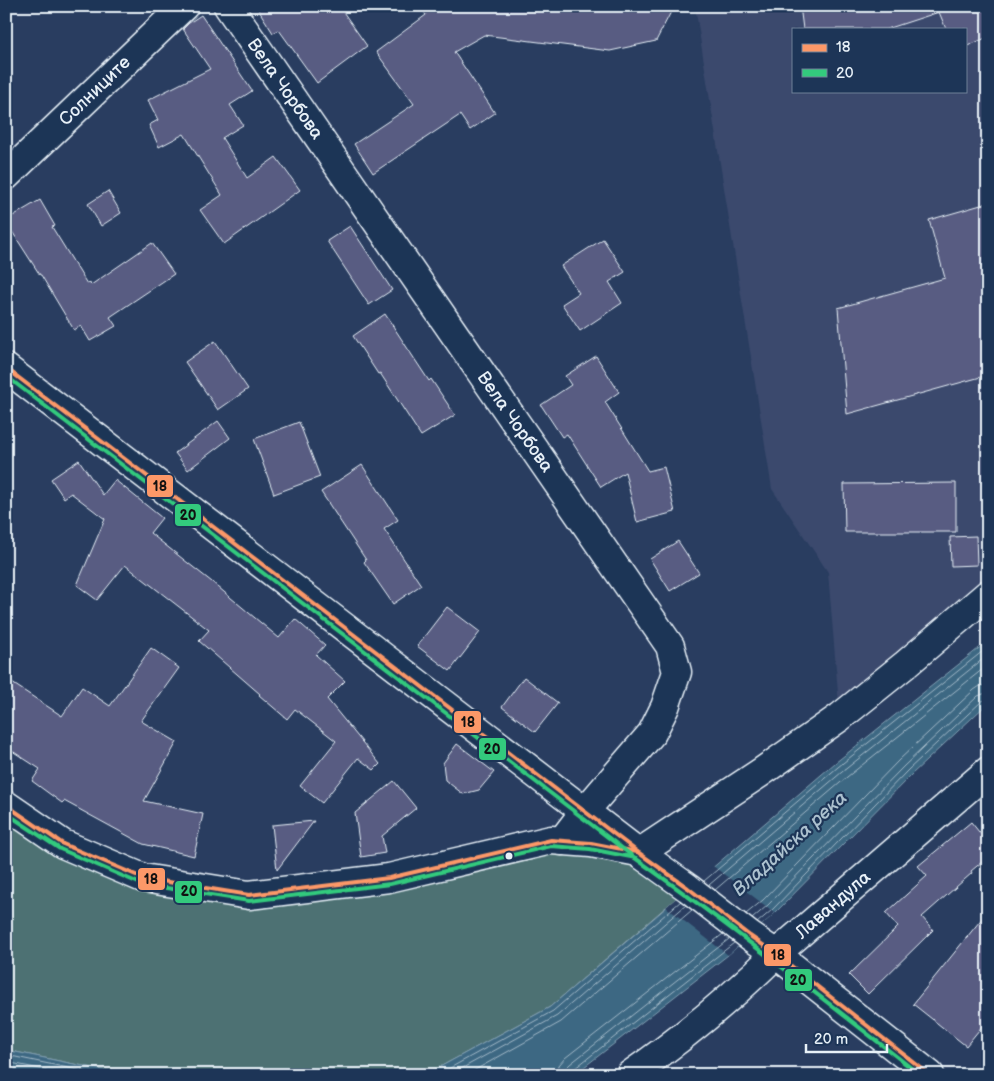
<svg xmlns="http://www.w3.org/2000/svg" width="994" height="1081" font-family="'Balsamiq Sans',sans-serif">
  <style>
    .built { fill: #3b496d; fill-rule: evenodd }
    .green { fill: #4d7173; stroke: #9ab1b6 }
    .water { fill: #3d6883; stroke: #819fb2 }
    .pier { fill: #293d60 }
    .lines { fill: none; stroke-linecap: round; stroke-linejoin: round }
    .shore { stroke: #a4bac9; stroke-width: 1 }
    .building { fill: #585c82; stroke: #e8f1f8 }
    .minor-casing { stroke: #e8f1f8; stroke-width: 31 }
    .minor { stroke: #1d3557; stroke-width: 28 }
    .bus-1-casing { stroke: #1d3557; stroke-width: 8 }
    .bus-2-casing { stroke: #1d3557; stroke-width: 8 }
    .bus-1 { stroke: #fc9868; stroke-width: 4 }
    .bus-2 { stroke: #33ca7d; stroke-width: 4 }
    .bus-dot { fill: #e8f1f8; stroke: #1d3557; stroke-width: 2 }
    .labels { text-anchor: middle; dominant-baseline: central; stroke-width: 4.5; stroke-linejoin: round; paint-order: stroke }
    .street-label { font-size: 18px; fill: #e8f1f8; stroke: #1d3557 }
    .water-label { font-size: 19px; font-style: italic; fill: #acc1cf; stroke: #1d3557 }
    .line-badge { stroke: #1d3557; stroke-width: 2 }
    .pale-badge-label { font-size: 14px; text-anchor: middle; font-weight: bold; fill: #111 }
  </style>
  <rect width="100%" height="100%" fill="#293d60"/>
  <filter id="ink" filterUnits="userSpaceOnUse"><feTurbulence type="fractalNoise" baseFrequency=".02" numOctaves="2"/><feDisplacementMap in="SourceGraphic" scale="10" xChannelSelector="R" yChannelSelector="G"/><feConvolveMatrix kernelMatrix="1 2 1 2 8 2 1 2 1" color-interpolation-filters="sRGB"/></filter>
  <g filter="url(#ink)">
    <path class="built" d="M695,6H988V594L840,717L828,572L772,489ZM793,29H965V91H793Z"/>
    <polygon class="green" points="6,805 63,844 249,895 591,843 688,888 550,1007 438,1068 412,1075 127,1075 6,1050"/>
    <g class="water">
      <polygon points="988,641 988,703 912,774 775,913 728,955 579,1071 573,1075 413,1075 438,1068 550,1007 835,763"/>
      <polygon points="6,1050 127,1075 6,1075"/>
    </g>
    <polygon class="pier" points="713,866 775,913 728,955 666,907"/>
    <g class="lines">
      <g class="shore">
        <polyline points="704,881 838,767 988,647"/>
        <polyline points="709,885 842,772 988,655"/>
        <polyline points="715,890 847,777 988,665"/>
        <polyline points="746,914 763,900 899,760 974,690 980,686 988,685"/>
        <polyline points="752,919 768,905 904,766 978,696 983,694 988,693"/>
        <polyline points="757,923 772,910 908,770 982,701 988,699"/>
        <polyline points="6,1055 102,1075"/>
        <polyline points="6,1062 70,1075"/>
        <polyline points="434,1075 441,1073 553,1011 681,901"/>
        <polyline points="450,1075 557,1016 686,905"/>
        <polyline points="466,1075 561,1022 692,910"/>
        <polyline points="558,1075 559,1065 565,1058 723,934"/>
        <polyline points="565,1075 566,1068 570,1064 729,939"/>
        <polyline points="571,1075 572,1072 574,1069 734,943"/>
      </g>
    </g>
    <g class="building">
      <polygon points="256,6 339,6 367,46 317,83 279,30 273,33"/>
      <polygon points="420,6 674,6 656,41 610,51 484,35 454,52 495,113 470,130 460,115 373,173 354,144 414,104 376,52 426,15"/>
      <polygon points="800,6 988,6 988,37 965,47 965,29 946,29 939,12 887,29 803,29"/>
      <polygon points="201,15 252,91 230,105 243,125 222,138 247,178 276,157 300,190 224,244 200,210 222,195 184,134 159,147 149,125 158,120 148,100 210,69 183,29 189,23"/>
      <polygon points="108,191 121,213 101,226 88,204"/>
      <polygon points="40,200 55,226 52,227 87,284 90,282 91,285 152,243 174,274 110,317 116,326 90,341 81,326 74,330 41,275 40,275 6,222 6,220"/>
      <polygon points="988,203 988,375 847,414 838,308 945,278 929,220"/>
      <polygon points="350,226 392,290 369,305 327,241"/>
      <polygon points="603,239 625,272 609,282 622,303 580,331 562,304 579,293 561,266"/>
      <polygon points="385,314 429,381 431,379 455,415 421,436 380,373 378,374 353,336"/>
      <polygon points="215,341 248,389 218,410 185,362"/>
      <polygon points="596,356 619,392 605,402 648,471 664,467 675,512 637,522 625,472 601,487 567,434 562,437 541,405 571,385 565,376"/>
      <polygon points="218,421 230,438 188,470 175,453"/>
      <polygon points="299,422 320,477 274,494 254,439"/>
      <polygon points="79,460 103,495 115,480 162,518 150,533 212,582 279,638 295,619 325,645 316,655 345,681 327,699 380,764 374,770 358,758 322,803 300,786 336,741 295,709 287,719 259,695 260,694 199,641 209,630 125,565 97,600 77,585 105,519 71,493 64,498 51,479"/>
      <polygon points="362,465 398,520 384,529 421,585 393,604 364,562 366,560 321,492"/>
      <polygon points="956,483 956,532 845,532 844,484"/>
      <polygon points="976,536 977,565 951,566 950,537"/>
      <polygon points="678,541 699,573 670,591 650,559"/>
      <polygon points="447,607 480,632 450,671 417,646"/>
      <polygon points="151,648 179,668 141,721 177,742 144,801 203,814 194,856 143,844 64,801 62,803 32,781 40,769 6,747 6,679 62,716 82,687 110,706"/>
      <polygon points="524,677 558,703 535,732 502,707"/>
      <polygon points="457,744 494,772 479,790 463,794 445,780 443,763"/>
      <polygon points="394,781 416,808 382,836 385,853 361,857 355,813"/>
      <polygon points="314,821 277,870 272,825"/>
      <polygon points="971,822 988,843 988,857 971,871 972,873 922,917 933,930 868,994 849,975 898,927 886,913 927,876 918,866"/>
      <polygon points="988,911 988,1019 966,1046 913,1004"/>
    </g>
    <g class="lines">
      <g class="minor-casing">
        <g id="minor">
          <polyline points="228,6 670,646 677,672 665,707 652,733 585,811 562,841"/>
          <polyline points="6,176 184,6"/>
          <polyline points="6,368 639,853 688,888 750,936 776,954 930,1075"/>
          <polyline points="6,805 63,844 143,878 249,895 389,878 551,840 591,843 633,851"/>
          <polyline points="639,853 760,773 840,717 906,664 988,594"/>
          <path d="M630,1075C682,1039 730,999 776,954L988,771"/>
        </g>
      </g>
      <use href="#minor" class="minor"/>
      <g class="bus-1-casing">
        <g id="bus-1">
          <polyline points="6,368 639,853 688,888 750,936 776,954 930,1075"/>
          <polyline points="6,805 63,844 143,878 249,895 389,878 551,840 591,843 637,852"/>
        </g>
      </g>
      <g class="bus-2-casing">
        <g id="bus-2">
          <path d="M6,376L635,858C732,927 826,1001 920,1075"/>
          <polyline points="6,813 60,849 141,884 249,901 390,884 551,846 590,849 636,858"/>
        </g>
      </g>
      <use href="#bus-1" class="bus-1"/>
      <use href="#bus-2" class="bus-2"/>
    </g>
  </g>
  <circle class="bus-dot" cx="509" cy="856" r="4.5"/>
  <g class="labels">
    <g class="street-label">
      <text transform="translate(285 89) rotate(55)">Вела Чорбова</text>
      <text transform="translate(95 91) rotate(-44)">Солниците</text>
      <text transform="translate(515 422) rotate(55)">Вела Чорбова</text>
      <text transform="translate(833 905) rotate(-41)">Лавандула</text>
    </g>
    <g class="water-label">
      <text transform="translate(790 844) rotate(-42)">Владайска река</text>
    </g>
  </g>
  <g class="line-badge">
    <rect x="146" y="474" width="28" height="24" rx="5" fill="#fc9868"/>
    <rect x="174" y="503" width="28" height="24" rx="5" fill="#33ca7d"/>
    <rect x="453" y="710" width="29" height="24" rx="5" fill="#fc9868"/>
    <rect x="478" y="737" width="29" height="24" rx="5" fill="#33ca7d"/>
    <rect x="137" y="867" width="29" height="24" rx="5" fill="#fc9868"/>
    <rect x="174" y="880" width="29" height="24" rx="5" fill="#33ca7d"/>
    <rect x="763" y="943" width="29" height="24" rx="5" fill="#fc9868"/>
    <rect x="784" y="968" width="29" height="24" rx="5" fill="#33ca7d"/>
  </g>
  <g class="pale-badge-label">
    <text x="160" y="491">18</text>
    <text x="188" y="520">20</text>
    <text x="468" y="727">18</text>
    <text x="492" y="754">20</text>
    <text x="151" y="884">18</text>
    <text x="189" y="896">20</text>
    <text x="778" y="960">18</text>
    <text x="798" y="985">20</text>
  </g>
  <rect width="994" height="1081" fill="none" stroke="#1d3557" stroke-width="25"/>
  <rect x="12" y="12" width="969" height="1056" fill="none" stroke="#e8f1f8" stroke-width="2" filter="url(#ink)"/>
  <rect x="792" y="28" width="175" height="65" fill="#1d3557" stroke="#6e8097"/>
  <rect x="802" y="44" width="25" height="8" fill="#fc9868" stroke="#6e8097"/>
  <text x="836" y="52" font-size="15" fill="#e8f1f8">18</text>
  <rect x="802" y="69" width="25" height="8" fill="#33ca7d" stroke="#6e8097"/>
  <text x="836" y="78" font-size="15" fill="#e8f1f8">20</text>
  <path d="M806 1044v8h81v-8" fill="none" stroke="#e8f1f8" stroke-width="2.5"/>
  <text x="814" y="1044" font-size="15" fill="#e8f1f8" stroke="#1d3557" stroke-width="4" paint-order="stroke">20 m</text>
</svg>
